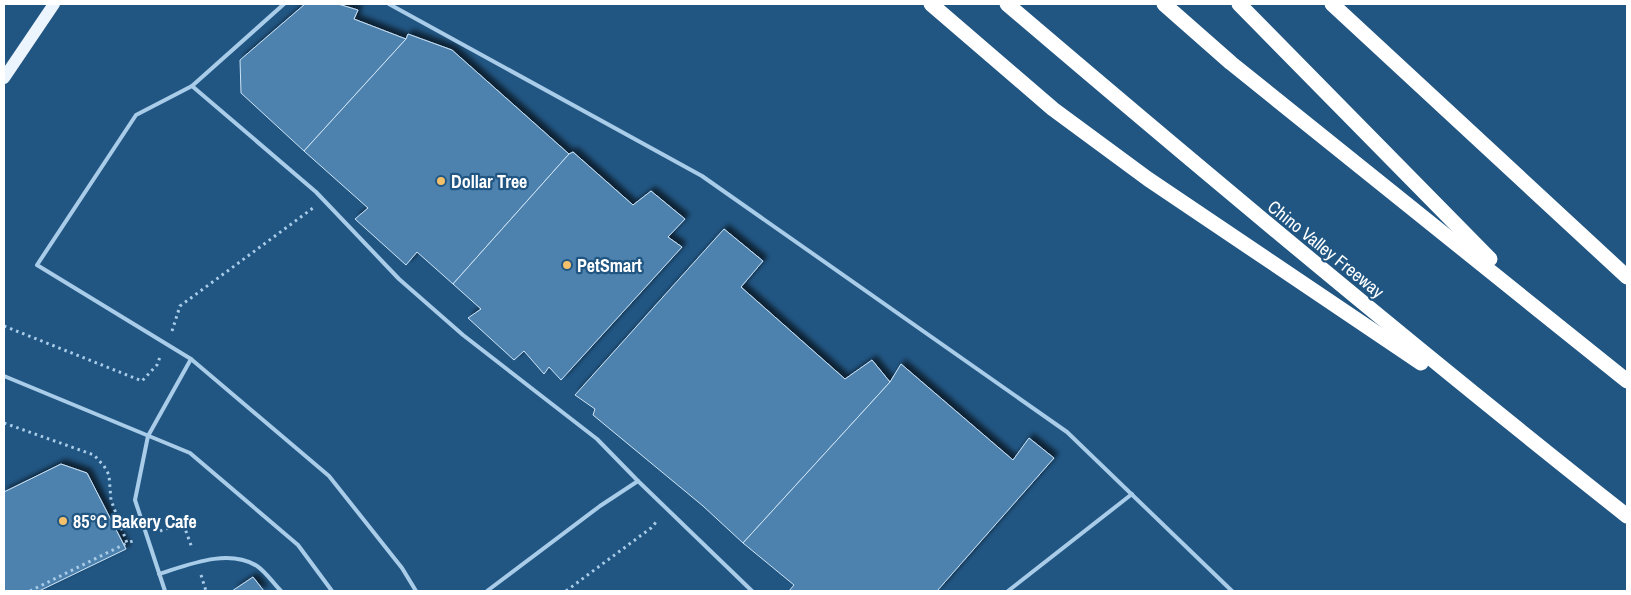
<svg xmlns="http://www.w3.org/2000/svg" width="1631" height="595" font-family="'Archivo Narrow',sans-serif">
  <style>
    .building { fill: #4e82ae; stroke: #cde4f7; filter: url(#shadow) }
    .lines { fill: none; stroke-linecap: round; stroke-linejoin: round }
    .path { stroke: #a9cce9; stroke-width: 3; stroke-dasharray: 2.5 4; stroke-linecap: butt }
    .lane { stroke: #a9cce9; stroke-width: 4 }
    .primary { stroke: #ecf4fe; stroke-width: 12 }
    .highway { stroke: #fff; stroke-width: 15 }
    .poi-dot { fill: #f5c06a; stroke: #215683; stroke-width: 2 }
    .labels { text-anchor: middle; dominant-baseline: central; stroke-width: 4.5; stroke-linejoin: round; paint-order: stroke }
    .poi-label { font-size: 18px; font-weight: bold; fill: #fff; stroke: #215683; text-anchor: start }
    .street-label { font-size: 18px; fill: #fff; stroke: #215683 }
  </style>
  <defs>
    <filter id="shadow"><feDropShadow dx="4.5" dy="-4.5" stdDeviation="2.5" flood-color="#0009"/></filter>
  </defs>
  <rect width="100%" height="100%" fill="#215683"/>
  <g class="building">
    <polygon points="305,4 338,4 358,10 354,19 406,39 304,151 241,93 240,60"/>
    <polygon points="408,34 452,50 569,154 453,284 417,252 406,265 355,219 368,208 304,151 406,39"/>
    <polygon points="573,152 633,205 651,191 685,219 668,237 682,247 561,380 549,367 544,374 524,351 514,360 468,318 481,309 453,284 569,154"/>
    <polygon points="724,229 763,261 741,287 845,379 872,360 890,382 743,543 703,506 593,415 595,409 575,395"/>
    <polygon points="901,364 1013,460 1029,438 1054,458 937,591 789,591 794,585 743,543 890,382"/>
    <polygon points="61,464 87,473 126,549 39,591 4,591 4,492"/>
    <polygon points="253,577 264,591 232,591"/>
  </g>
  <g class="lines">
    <g class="path">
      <polyline points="4,326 142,381 157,365 160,357"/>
      <polyline points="172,331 180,306 313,208"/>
      <polyline points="4,423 94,455 104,466 109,475 111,500 127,543 133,541"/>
      <polyline points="160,531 183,523 192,548"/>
      <polyline points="201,575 206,591"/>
      <polyline points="30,591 127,543"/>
      <polyline points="566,591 651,528 658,520"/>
    </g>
    <g class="lane">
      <polyline points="284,4 192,86 136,115 37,265 191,359 309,459 329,476 402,568 416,591"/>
      <polyline points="389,4 702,176 1067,432 1232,591"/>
      <polyline points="192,86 316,192 399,279 463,335 597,439 638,481"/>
      <polyline points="4,376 190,453 298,545 332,591"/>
      <path d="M159,574C188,565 228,548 257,566C266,572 274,584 281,591"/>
      <polyline points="165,591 135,500 148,436 191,359"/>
      <polyline points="487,591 600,506 638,481 752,591"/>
      <polyline points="1008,591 1132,494"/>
    </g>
    <polyline class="primary" points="4,78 54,4"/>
    <g class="highway">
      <polyline points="931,4 1053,109 1148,179 1421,363"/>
      <path d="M1007,4C1211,178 1417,350 1627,516"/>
      <polyline points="1164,4 1231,63 1627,381"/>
      <polyline points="1239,4 1490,259"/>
      <polyline points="1332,4 1627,277"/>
    </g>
  </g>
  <g class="poi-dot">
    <circle cx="441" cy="181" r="5"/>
    <circle cx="567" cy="265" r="5"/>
    <circle cx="63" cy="521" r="5"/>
  </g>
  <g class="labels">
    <g class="poi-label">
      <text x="451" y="181">Dollar Tree</text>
      <text x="577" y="265">PetSmart</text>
      <text x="73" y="521">85°C Bakery Cafe</text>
    </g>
    <g class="street-label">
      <text transform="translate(1326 249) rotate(39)">Chino Valley Freeway</text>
    </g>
  </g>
  <rect width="1631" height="595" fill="none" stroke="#ffffff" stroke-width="10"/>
</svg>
